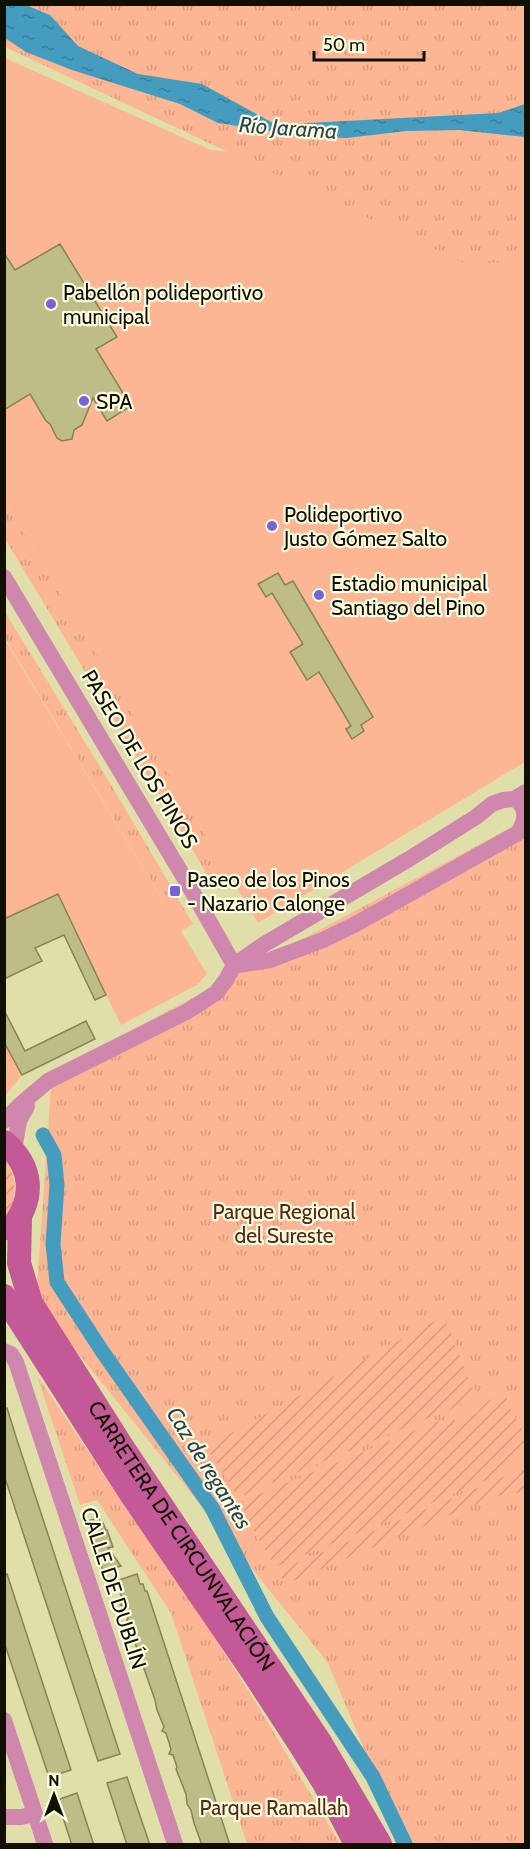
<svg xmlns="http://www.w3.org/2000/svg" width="530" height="1849" font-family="Cabin,sans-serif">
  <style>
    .grass { fill: #fcb694 }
    .park { fill: url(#park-tufts) }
    .garden { fill: url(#garden-furrows) }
    .water { fill: url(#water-ripples) }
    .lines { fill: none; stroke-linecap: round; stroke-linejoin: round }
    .canal { stroke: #449dbf; stroke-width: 15 }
    .building { fill: #bebd88; stroke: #868552; stroke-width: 1.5 }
    .minor { stroke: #cf87ad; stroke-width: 16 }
    .secondary { stroke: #c35996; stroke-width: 24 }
    .poi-dot { fill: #7762dd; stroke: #fefee3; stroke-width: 2 }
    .labels { text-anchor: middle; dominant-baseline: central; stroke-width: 4.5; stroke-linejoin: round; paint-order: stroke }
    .poi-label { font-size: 21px; fill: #101000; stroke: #fefee3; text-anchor: start }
    .street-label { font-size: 21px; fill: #101000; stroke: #fefee3 }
    .park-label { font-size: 21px; fill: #57290f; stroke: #fefee3 }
    .water-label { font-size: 22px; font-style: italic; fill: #28434f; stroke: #fefee3 }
  </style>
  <defs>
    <pattern id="park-tufts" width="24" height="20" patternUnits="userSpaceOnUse" patternTransform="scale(1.5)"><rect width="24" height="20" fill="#fcb694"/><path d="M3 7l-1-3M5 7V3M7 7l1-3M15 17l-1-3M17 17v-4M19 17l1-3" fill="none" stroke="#d79b7e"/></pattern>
    <pattern id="garden-furrows" width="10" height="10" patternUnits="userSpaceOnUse" patternTransform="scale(1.5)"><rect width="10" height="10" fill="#fcb694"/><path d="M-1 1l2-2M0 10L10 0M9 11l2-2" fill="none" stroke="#d79b7e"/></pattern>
    <pattern id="water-ripples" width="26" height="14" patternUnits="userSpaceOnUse" patternTransform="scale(1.5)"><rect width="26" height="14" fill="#449dbf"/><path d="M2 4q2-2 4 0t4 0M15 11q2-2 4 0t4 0" fill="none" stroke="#377f99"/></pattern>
  </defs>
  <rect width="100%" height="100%" fill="#e0dfa9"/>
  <g class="grass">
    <polygon points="5,58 211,150 525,176 525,762 258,923 5,501"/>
    <polygon points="4,638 207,974 197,985 121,1025 58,894 5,919"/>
    <polygon points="4,1042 22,1075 5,1096 4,1096"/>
  </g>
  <g class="park">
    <polygon points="5,5 525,5 525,261 466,264 5,47"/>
    <polygon points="5,501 231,877 213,888 201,864 5,539"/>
    <polygon points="5,612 110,783 193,924 181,931 5,638"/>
    <polygon points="525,820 525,1844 404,1844 328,1663 36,1301 52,1073"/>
    <polygon points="37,1376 209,1629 261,1711 340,1844 247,1844 171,1613 97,1500 80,1505"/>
  </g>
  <g class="garden">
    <path d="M5,1160C18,1178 18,1200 5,1218Z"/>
    <polygon points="444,1316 474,1392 471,1398 460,1405 238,1497 206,1447"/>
    <polygon points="504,1393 526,1440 525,1447 507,1472 275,1567 244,1514 245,1504 250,1498 436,1422 467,1419 477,1413 486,1402"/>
    <polygon points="525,1468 525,1492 498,1496 481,1502 288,1583 282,1579 280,1573 282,1569"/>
  </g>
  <polygon class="water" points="4,5 26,5 50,15 78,46 138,74 202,84 273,123 307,123 498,113 525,104 525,137 459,130 406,131 347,138 310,137 218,123 180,104 72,70 26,52 5,38"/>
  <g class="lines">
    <polyline class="canal" points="43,1135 54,1155 57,1185 53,1244 57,1282 102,1351 212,1508 267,1617 373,1777 405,1844"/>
  </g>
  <g class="building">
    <polygon points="60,244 117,337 96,349 131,406 107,421 93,398 82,425 74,430 72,439 62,441 57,438 50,424 46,421 30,394 4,410 4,253 15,270"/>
    <polygon points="278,573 285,585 293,581 373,717 361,725 364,731 352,739 346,729 351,726 319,672 307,680 290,652 303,644 272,593 266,597 258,584"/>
    <polygon points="58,894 106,995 95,1000 64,935 35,948 42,961 4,979 4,919"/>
    <polygon points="4,1010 25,1051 86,1021 95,1039 22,1075 4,1042"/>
    <polygon points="4,1408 7,1408 17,1440 120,1754 98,1761 4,1475"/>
    <polygon points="99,1518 101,1524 103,1523 106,1530 107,1530 113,1547 108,1548 121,1566 103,1571 87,1521"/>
    <polygon points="7,1574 71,1770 49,1777 4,1642 4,1575"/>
    <polygon points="137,1574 140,1584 143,1584 145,1591 147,1591 230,1845 202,1845 194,1823 191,1810 187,1804 186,1794 176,1769 177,1767 173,1755 169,1754 171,1749 166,1733 162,1731 164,1727 157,1710 155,1700 127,1620 128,1618 125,1607 120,1605 123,1601 116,1581"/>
    <polygon points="127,1777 138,1810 150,1845 127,1845 107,1783"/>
    <polygon points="77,1793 88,1827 94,1845 72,1845 57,1800"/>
  </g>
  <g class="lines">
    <g class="minor">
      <polyline points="4,577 188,884 234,965"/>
      <path d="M238,965L270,960L323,940L354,925L518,833C526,821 528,806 514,799"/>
      <polyline points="4,1121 22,1103 48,1081 188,1011 216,993 226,980 234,965 263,945 409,859 476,817 492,804 503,800 514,799 526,792"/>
      <polyline points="14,1150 19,1121 27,1106"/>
      <polyline points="4,1351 11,1354 16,1362 175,1844"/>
      <polyline points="4,1720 45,1844"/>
      <polyline points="4,1817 21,1817 35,1814"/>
    </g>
    <g class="secondary">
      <path d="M4,1142C34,1167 35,1199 11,1229"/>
      <path id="s1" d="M20,1218L19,1263L31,1303L123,1448L320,1742L380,1844"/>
      <polyline points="4,1296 131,1494 252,1671 299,1743 324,1783 356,1844"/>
    </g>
  </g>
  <g class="poi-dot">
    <circle cx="51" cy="304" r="6"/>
    <circle cx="84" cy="401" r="6"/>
    <circle cx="272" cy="526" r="6"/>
    <circle cx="319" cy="595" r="6"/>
    <rect x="169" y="885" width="12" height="12" rx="3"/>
  </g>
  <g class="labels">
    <g class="poi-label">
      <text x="63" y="292">Pabellón polideportivo<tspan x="63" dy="24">municipal</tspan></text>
      <text x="96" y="401">SPA</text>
      <text x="284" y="514">Polideportivo<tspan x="284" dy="24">Justo Gómez Salto</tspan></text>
      <text x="331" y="583">Estadio municipal<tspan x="331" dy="24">Santiago del Pino</tspan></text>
      <text x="187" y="879">Paseo de los Pinos<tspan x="187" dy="24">- Nazario Calonge</tspan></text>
    </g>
    <g class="street-label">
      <text transform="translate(140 759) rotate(59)">PASEO DE LOS PINOS</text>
      <text stroke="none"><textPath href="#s1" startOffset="364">CARRETERA DE CIRCUNVALACIÓN</textPath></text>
      <text transform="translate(114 1588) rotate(72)">CALLE DE DUBLÍN</text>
    </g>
    <g class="park-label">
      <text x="284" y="1211">Parque Regional<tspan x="284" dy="24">del Sureste</tspan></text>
      <text x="274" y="1807">Parque Ramallah</text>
    </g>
    <g class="water-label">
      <text transform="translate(288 128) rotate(4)">Río Jarama</text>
      <text transform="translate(209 1468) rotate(58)">Caz de regantes</text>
    </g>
  </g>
  <rect width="530" height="1849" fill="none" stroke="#101000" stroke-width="12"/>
  <g transform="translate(54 1795)" stroke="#fefee3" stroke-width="4.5" paint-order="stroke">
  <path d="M0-4.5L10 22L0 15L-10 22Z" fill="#101000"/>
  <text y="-9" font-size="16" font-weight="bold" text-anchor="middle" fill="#101000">N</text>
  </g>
  <path d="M314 51v9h110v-9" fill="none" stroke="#101000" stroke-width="3"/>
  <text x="323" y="51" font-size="18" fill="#101000" stroke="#fefee3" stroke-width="4.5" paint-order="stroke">50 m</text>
</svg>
